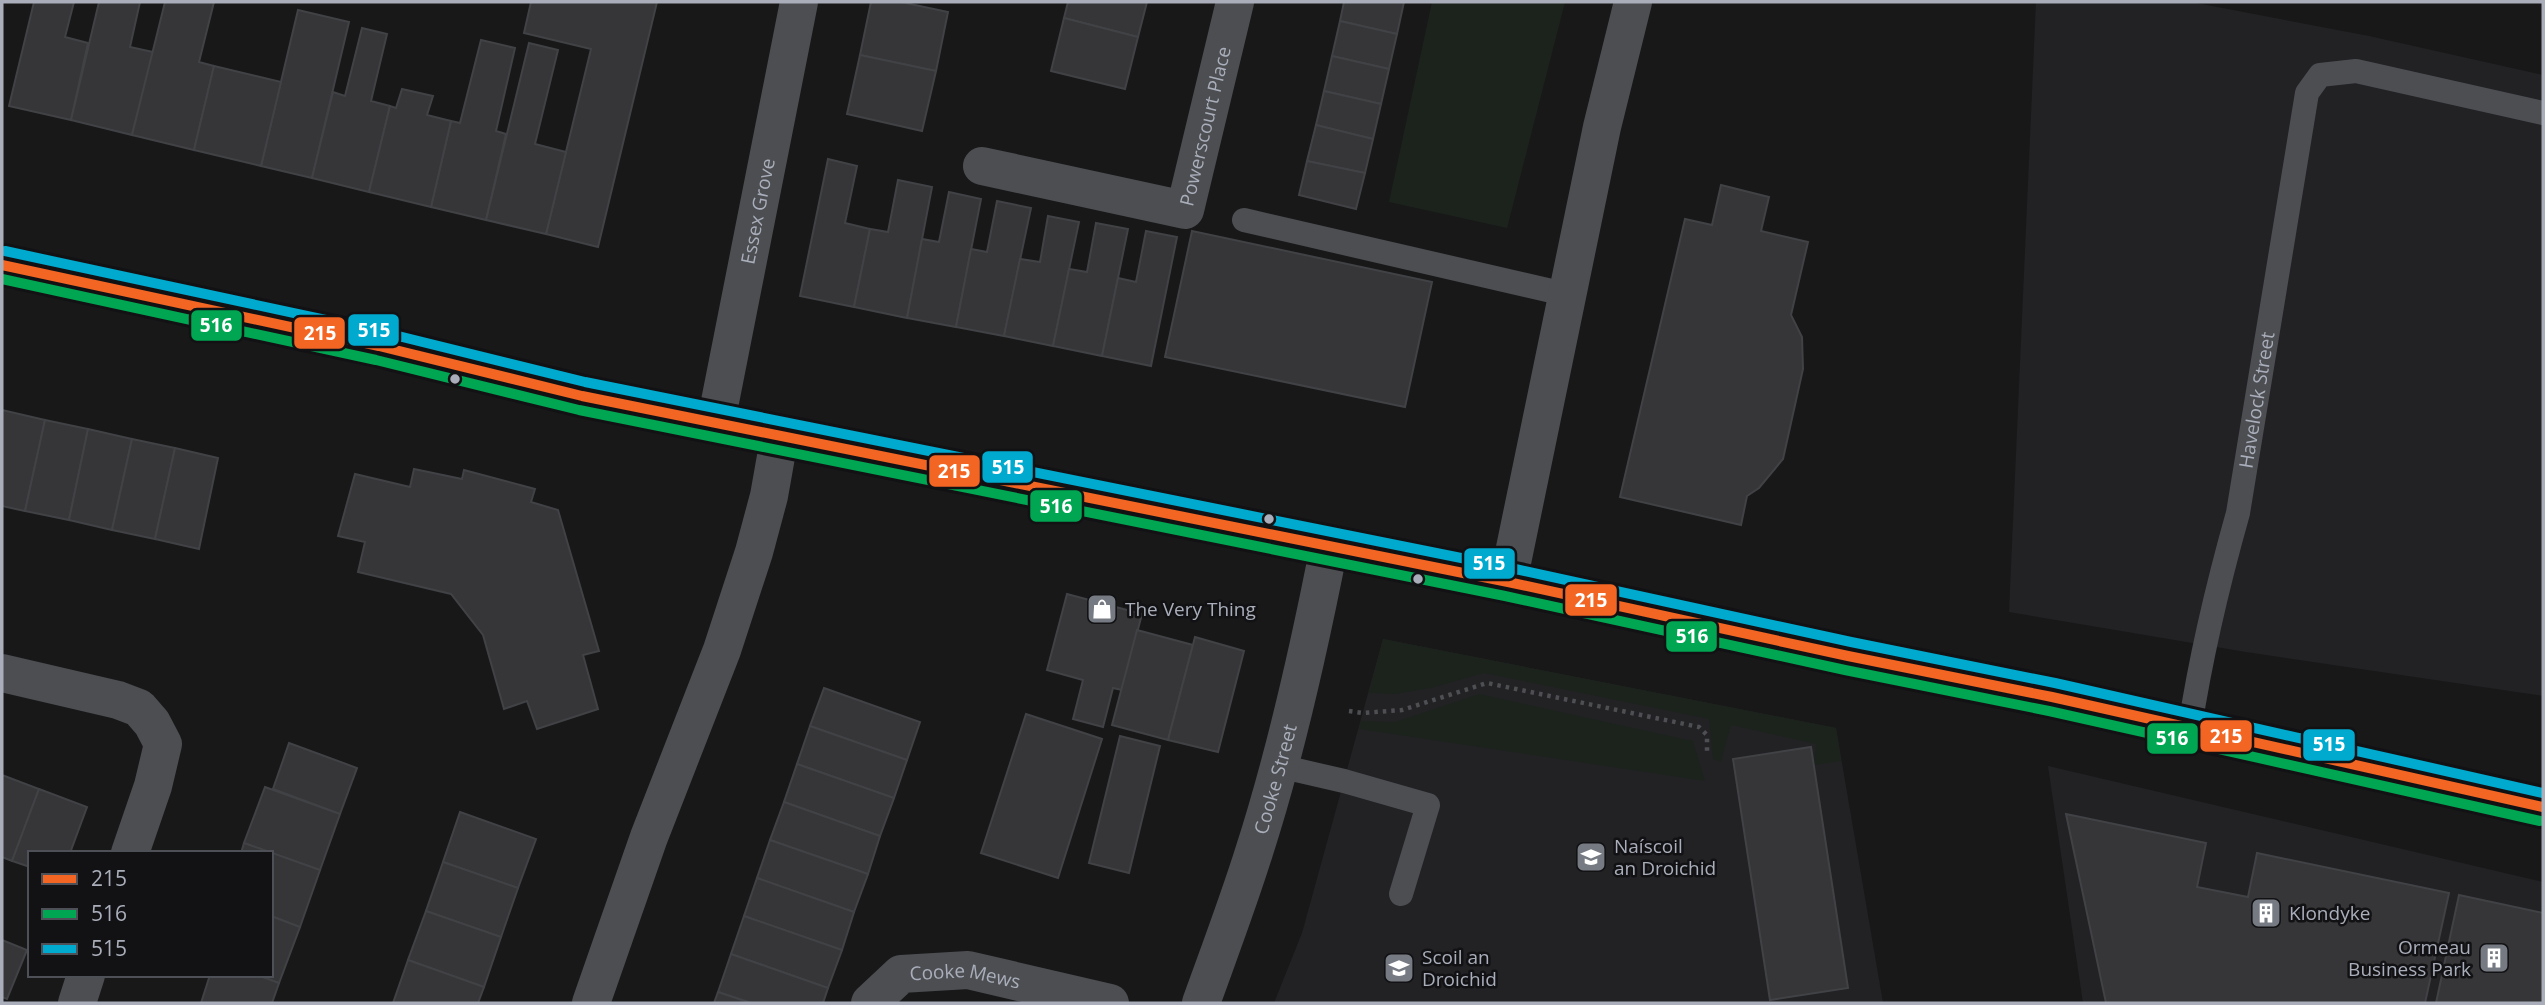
<svg xmlns="http://www.w3.org/2000/svg" width="2545" height="1005" font-family="'Open Sans',sans-serif">
  <style>
    .built { fill: #222225 }
    .green { fill: #1c231d }
    .building { fill: #363638; stroke: #414245; stroke-width: 2 }
    .lines { fill: none; stroke-linecap: round; stroke-linejoin: round }
    .path { stroke: #4e4f53; stroke-width: 4.5; stroke-dasharray: 3.5 5; stroke-linecap: butt }
    .lane { stroke: #4c4e52; stroke-width: 24 }
    .street { stroke: #4c4e52; stroke-width: 38 }
    .primary { stroke: #4a4a4d; stroke-width: 38 }
    .bus-1-casing { stroke: #121215; stroke-width: 16 }
    .bus-2-casing { stroke: #121215; stroke-width: 16 }
    .bus-3-casing { stroke: #121215; stroke-width: 16 }
    .bus-1 { stroke: #f26522; stroke-width: 10 }
    .bus-2 { stroke: #00a651; stroke-width: 10 }
    .bus-3 { stroke: #00a9ce; stroke-width: 10 }
    .bus-dot { fill: #a9aeba; stroke: #121215; stroke-width: 2.5 }
    .labels { text-anchor: middle; dominant-baseline: central; stroke-width: 5; stroke-linejoin: round; paint-order: stroke }
    .street-label { font-size: 19px; fill: #a9aeba; stroke: #121215 }
    .poi-label { font-size: 19px; fill: #a9aeba; stroke: #121215; text-anchor: start }
    .line-badge { stroke: #121215; stroke-width: 2.5 }
    .badge-label { font-size: 19px; text-anchor: middle; font-weight: bold; fill: #fff }
  </style>
  <rect width="100%" height="100%" fill="#181819"/>
  <g class="built">
    <polygon points="2036,2 2191,2 2369,36 2543,75 2543,696 2246,652 2009,612"/>
    <polygon points="1383,639 1836,728 1883,1003 1274,1003 1302,933"/>
    <polygon points="2048,766 2543,882 2543,1003 2083,1003"/>
  </g>
  <g class="green">
    <polygon points="1432,2 1565,2 1507,228 1389,202"/>
    <polygon points="1383,639 1836,728 1841,761 1814,765 1816,744 1731,725 1721,762 1713,759 1709,719 1484,673 1431,688 1395,694 1369,693"/>
    <polygon points="1479,694 1693,741 1705,781 1359,729 1361,721 1395,722"/>
  </g>
  <g class="building">
    <polygon points="34,2 74,2 65,37 88,43 71,120 9,106"/>
    <polygon points="99,2 140,2 130,47 153,52 132,135 71,120"/>
    <polygon points="165,2 214,2 199,62 214,66 194,150 132,135"/>
    <polygon points="531,2 657,2 598,247 546,234 591,49 524,33"/>
    <polygon points="871,2 901,2 948,12 936,71 860,55"/>
    <polygon points="1068,2 1147,2 1138,37 1064,18"/>
    <polygon points="1344,2 1404,2 1397,34 1340,21"/>
    <polygon points="298,10 349,22 312,178 261,166"/>
    <polygon points="1064,18 1138,37 1125,89 1051,71"/>
    <polygon points="1340,21 1397,34 1389,69 1332,56"/>
    <polygon points="362,28 387,34 371,101 390,106 369,192 312,178 333,92 345,96"/>
    <polygon points="481,40 515,48 496,131 506,134 486,220 431,207 451,121 460,123"/>
    <polygon points="529,43 558,50 535,144 566,152 546,234 486,220"/>
    <polygon points="860,55 936,71 922,131 847,114"/>
    <polygon points="1332,56 1389,69 1381,104 1324,91"/>
    <polygon points="214,66 281,82 261,166 194,150"/>
    <polygon points="402,89 433,96 427,115 451,121 431,207 369,192 390,106 396,108"/>
    <polygon points="1324,91 1381,104 1373,139 1316,125"/>
    <polygon points="1316,125 1373,139 1365,173 1307,161"/>
    <polygon points="828,159 857,166 845,223 870,229 854,307 800,296"/>
    <polygon points="1307,161 1365,173 1356,209 1299,195"/>
    <polygon points="898,180 932,187 907,318 854,307 870,229 888,232"/>
    <polygon points="1721,185 1769,197 1761,231 1808,242 1791,315 1802,337 1803,369 1783,459 1759,488 1747,496 1741,525 1620,497 1685,219 1712,225"/>
    <polygon points="949,192 981,199 956,327 907,318 922,239 939,242"/>
    <polygon points="997,201 1031,208 1004,336 956,327 971,249 987,252"/>
    <polygon points="1048,216 1079,222 1053,346 1004,336 1020,259 1040,262"/>
    <polygon points="1096,223 1128,229 1102,356 1053,346 1069,269 1087,272"/>
    <polygon points="1146,231 1177,237 1151,366 1102,356 1118,278 1136,282"/>
    <polygon points="1192,231 1432,282 1405,407 1165,357"/>
    <polygon points="2,410 45,420 25,511 2,506"/>
    <polygon points="45,420 88,429 69,520 25,511"/>
    <polygon points="88,429 132,439 112,530 69,520"/>
    <polygon points="132,439 175,448 155,539 112,530"/>
    <polygon points="175,448 218,458 199,549 155,539"/>
    <polygon points="414,469 462,479 464,470 535,489 531,502 558,510 599,651 583,655 598,709 537,729 527,701 504,709 483,635 451,594 358,572 365,542 338,536 355,474 410,487"/>
    <polygon points="1067,594 1142,614 1122,690 1113,688 1103,727 1073,719 1083,680 1047,670"/>
    <polygon points="1137,630 1193,645 1168,740 1112,725"/>
    <polygon points="1195,637 1244,651 1218,752 1168,740"/>
    <polygon points="824,688 920,722 907,760 810,726"/>
    <polygon points="1026,714 1102,739 1058,878 981,853"/>
    <polygon points="810,726 907,760 894,798 797,764"/>
    <polygon points="1120,736 1160,746 1129,873 1089,863"/>
    <polygon points="289,743 357,768 340,814 273,789"/>
    <polygon points="1811,747 1848,988 1770,1000 1733,759"/>
    <polygon points="797,764 894,798 880,836 784,802"/>
    <polygon points="2,775 39,789 12,861 2,857"/>
    <polygon points="265,787 340,814 320,870 244,843"/>
    <polygon points="39,789 87,807 70,853 30,853 30,867 12,861"/>
    <polygon points="784,802 880,836 868,874 770,840"/>
    <polygon points="460,812 536,839 518,888 443,862"/>
    <polygon points="2066,814 2206,843 2197,887 2248,897 2257,853 2449,893 2425,1003 2106,1003"/>
    <polygon points="770,840 868,874 854,912 757,878"/>
    <polygon points="244,843 320,870 300,927 271,916 271,853 241,853"/>
    <polygon points="443,862 518,888 501,937 426,911"/>
    <polygon points="757,878 854,912 842,950 744,916"/>
    <polygon points="2459,895 2543,913 2543,1003 2436,1003"/>
    <polygon points="426,911 501,937 484,987 408,960"/>
    <polygon points="271,916 300,927 279,983 257,975 271,975"/>
    <polygon points="744,916 842,950 828,988 731,954"/>
    <polygon points="2,940 27,950 7,999 2,997"/>
    <polygon points="731,954 828,988 823,1003 751,1003 718,992"/>
    <polygon points="408,960 484,987 478,1003 393,1003"/>
    <polygon points="210,975 257,975 279,983 272,1003 201,1003"/>
    <polygon points="718,992 751,1003 714,1003"/>
  </g>
  <g class="lines">
    <polyline class="path" points="1349,711 1363,713 1402,710 1487,683 1699,727 1707,735 1707,751"/>
    <g class="lane">
      <polyline points="1244,220 1569,295"/>
      <path id="s1" d="M2190,727C2201,655 2218,584 2238,513L2307,93L2320,75L2356,71L2543,113"/>
      <polyline points="1279,766 1344,781 1428,805 1401,894"/>
    </g>
    <g class="street">
      <path id="s2" d="M982,166L1185,210L1235,2"/>
      <path id="s3" d="M716,422L799,2"/>
      <polyline points="1508,582 1602,127 1633,2"/>
      <polyline points="2,673 118,700 139,708 152,723 163,744 153,786 130,853"/>
      <polyline points="77,1003 86,975"/>
      <polyline points="591,1003 649,837 722,650 754,552 769,496 780,434"/>
      <path id="s4" d="M870,1003L901,974L968,970L1110,1003"/>
      <path id="s5" d="M1201,1003C1219,953 1238,903 1254,852C1286,753 1309,649 1329,547"/>
    </g>
    <polyline class="primary" points="2,265 379,346 582,396 968,472 1508,582 1848,656 2052,697 2543,807"/>
    <g class="bus-1-casing">
      <polyline id="bus-1" points="2,265 379,346 582,396 1508,582 1848,656 2052,697 2543,807"/>
    </g>
    <g class="bus-2-casing">
      <polyline id="bus-2" points="2,279 376,360 579,410 1505,596 1845,670 2049,711 2540,821"/>
    </g>
    <g class="bus-3-casing">
      <polyline id="bus-3" points="5,251 382,332 585,382 1511,568 1851,642 2055,683 2543,793"/>
    </g>
    <use href="#bus-1" class="bus-1"/>
    <use href="#bus-2" class="bus-2"/>
    <use href="#bus-3" class="bus-3"/>
  </g>
  <defs>
    <g id="shop-square" transform="scale(1.575)"><rect x="-9" y="-9" width="18" height="18" rx="4" fill="#767a82" stroke="#121215"/><path d="M-5-2.5h2.3a2.7 3.5 0 0 1 5.4 0H5L5.5 6h-11ZM-1.5-2.5h3a1.5 2.3 0 0 0-3 0Z" fill="#fff"/></g>
    <g id="school-square" transform="scale(1.575)"><rect x="-9" y="-9" width="18" height="18" rx="4" fill="#767a82" stroke="#121215"/><path d="M0-5L7-2L0 1L-7-2ZM-4 1L0 2.5L4 1V4Q0 6-4 4Z" fill="#fff"/></g>
    <g id="building-square" transform="scale(1.575)"><rect x="-9" y="-9" width="18" height="18" rx="4" fill="#767a82" stroke="#121215"/><path d="M-4-6H4V6H1V3H-1V6H-4ZM-2.5-4.3h1.7v1.8h-1.7ZM.8-4.3h1.7v1.8H.8ZM-2.5-1h1.7V.8h-1.7ZM.8-1h1.7V.8H.8Z" fill="#fff"/></g>
  </defs>
  <g fill-rule="evenodd">
    <use href="#shop-square" x="1102" y="609"/>
    <use href="#school-square" x="1591" y="857"/>
    <use href="#building-square" x="2266" y="913"/>
    <use href="#building-square" x="2494" y="958"/>
    <use href="#school-square" x="1399" y="968"/>
  </g>
  <g class="bus-dot">
    <circle cx="455" cy="379" r="6"/>
    <circle cx="1269" cy="519" r="6"/>
    <circle cx="1418" cy="579" r="6"/>
  </g>
  <g class="labels">
    <g class="street-label">
      <text stroke="none"><textPath href="#s2" startOffset="294">Powerscourt Place</textPath></text>
      <text stroke="none"><textPath href="#s3" startOffset="215">Essex Grove</textPath></text>
      <text stroke="none"><textPath href="#s1" startOffset="334">Havelock Street</textPath></text>
      <text stroke="none"><textPath href="#s5" startOffset="236">Cooke Street</textPath></text>
      <text stroke="none"><textPath href="#s4" startOffset="107">Cooke Mews</textPath></text>
    </g>
    <g class="poi-label">
      <text x="1125" y="609">The Very Thing</text>
      <text x="1614" y="846">Naíscoil<tspan x="1614" dy="22">an Droichid</tspan></text>
      <text x="2289" y="913">Klondyke</text>
      <text x="2471" y="947" text-anchor="end">Ormeau<tspan x="2471" dy="22">Business Park</tspan></text>
      <text x="1422" y="957">Scoil an<tspan x="1422" dy="22">Droichid</tspan></text>
    </g>
  </g>
  <g class="line-badge">
    <rect x="190" y="309" width="53" height="33" rx="7" fill="#00a651"/>
    <rect x="347" y="313" width="53" height="34" rx="7" fill="#00a9ce"/>
    <rect x="293" y="316" width="53" height="34" rx="7" fill="#f26522"/>
    <rect x="981" y="450" width="53" height="34" rx="7" fill="#00a9ce"/>
    <rect x="928" y="454" width="53" height="34" rx="7" fill="#f26522"/>
    <rect x="1029" y="489" width="54" height="34" rx="7" fill="#00a651"/>
    <rect x="1463" y="547" width="53" height="33" rx="7" fill="#00a9ce"/>
    <rect x="1564" y="583" width="54" height="34" rx="7" fill="#f26522"/>
    <rect x="1665" y="620" width="53" height="33" rx="7" fill="#00a651"/>
    <rect x="2199" y="719" width="54" height="34" rx="7" fill="#f26522"/>
    <rect x="2146" y="722" width="53" height="33" rx="7" fill="#00a651"/>
    <rect x="2302" y="728" width="54" height="34" rx="7" fill="#00a9ce"/>
  </g>
  <g class="badge-label">
    <text x="216" y="332">516</text>
    <text x="374" y="337">515</text>
    <text x="320" y="340">215</text>
    <text x="1008" y="474">515</text>
    <text x="954" y="478">215</text>
    <text x="1056" y="513">516</text>
    <text x="1489" y="570">515</text>
    <text x="1591" y="607">215</text>
    <text x="1692" y="643">516</text>
    <text x="2226" y="743">215</text>
    <text x="2172" y="745">516</text>
    <text x="2329" y="751">515</text>
  </g>
  <rect width="2545" height="1005" fill="none" stroke="#a9aeba" stroke-width="7"/>
  <rect x="28" y="851" width="245" height="126" fill="#121215" stroke="#4e5057" stroke-width="2"/>
  <rect x="42" y="874" width="35" height="10" fill="#f26522" stroke="#4e5057" stroke-width="2"/>
  <text x="91" y="886" font-size="21" fill="#a9aeba">215</text>
  <rect x="42" y="909" width="35" height="10" fill="#00a651" stroke="#4e5057" stroke-width="2"/>
  <text x="91" y="921" font-size="21" fill="#a9aeba">516</text>
  <rect x="42" y="944" width="35" height="10" fill="#00a9ce" stroke="#4e5057" stroke-width="2"/>
  <text x="91" y="956" font-size="21" fill="#a9aeba">515</text>
</svg>
